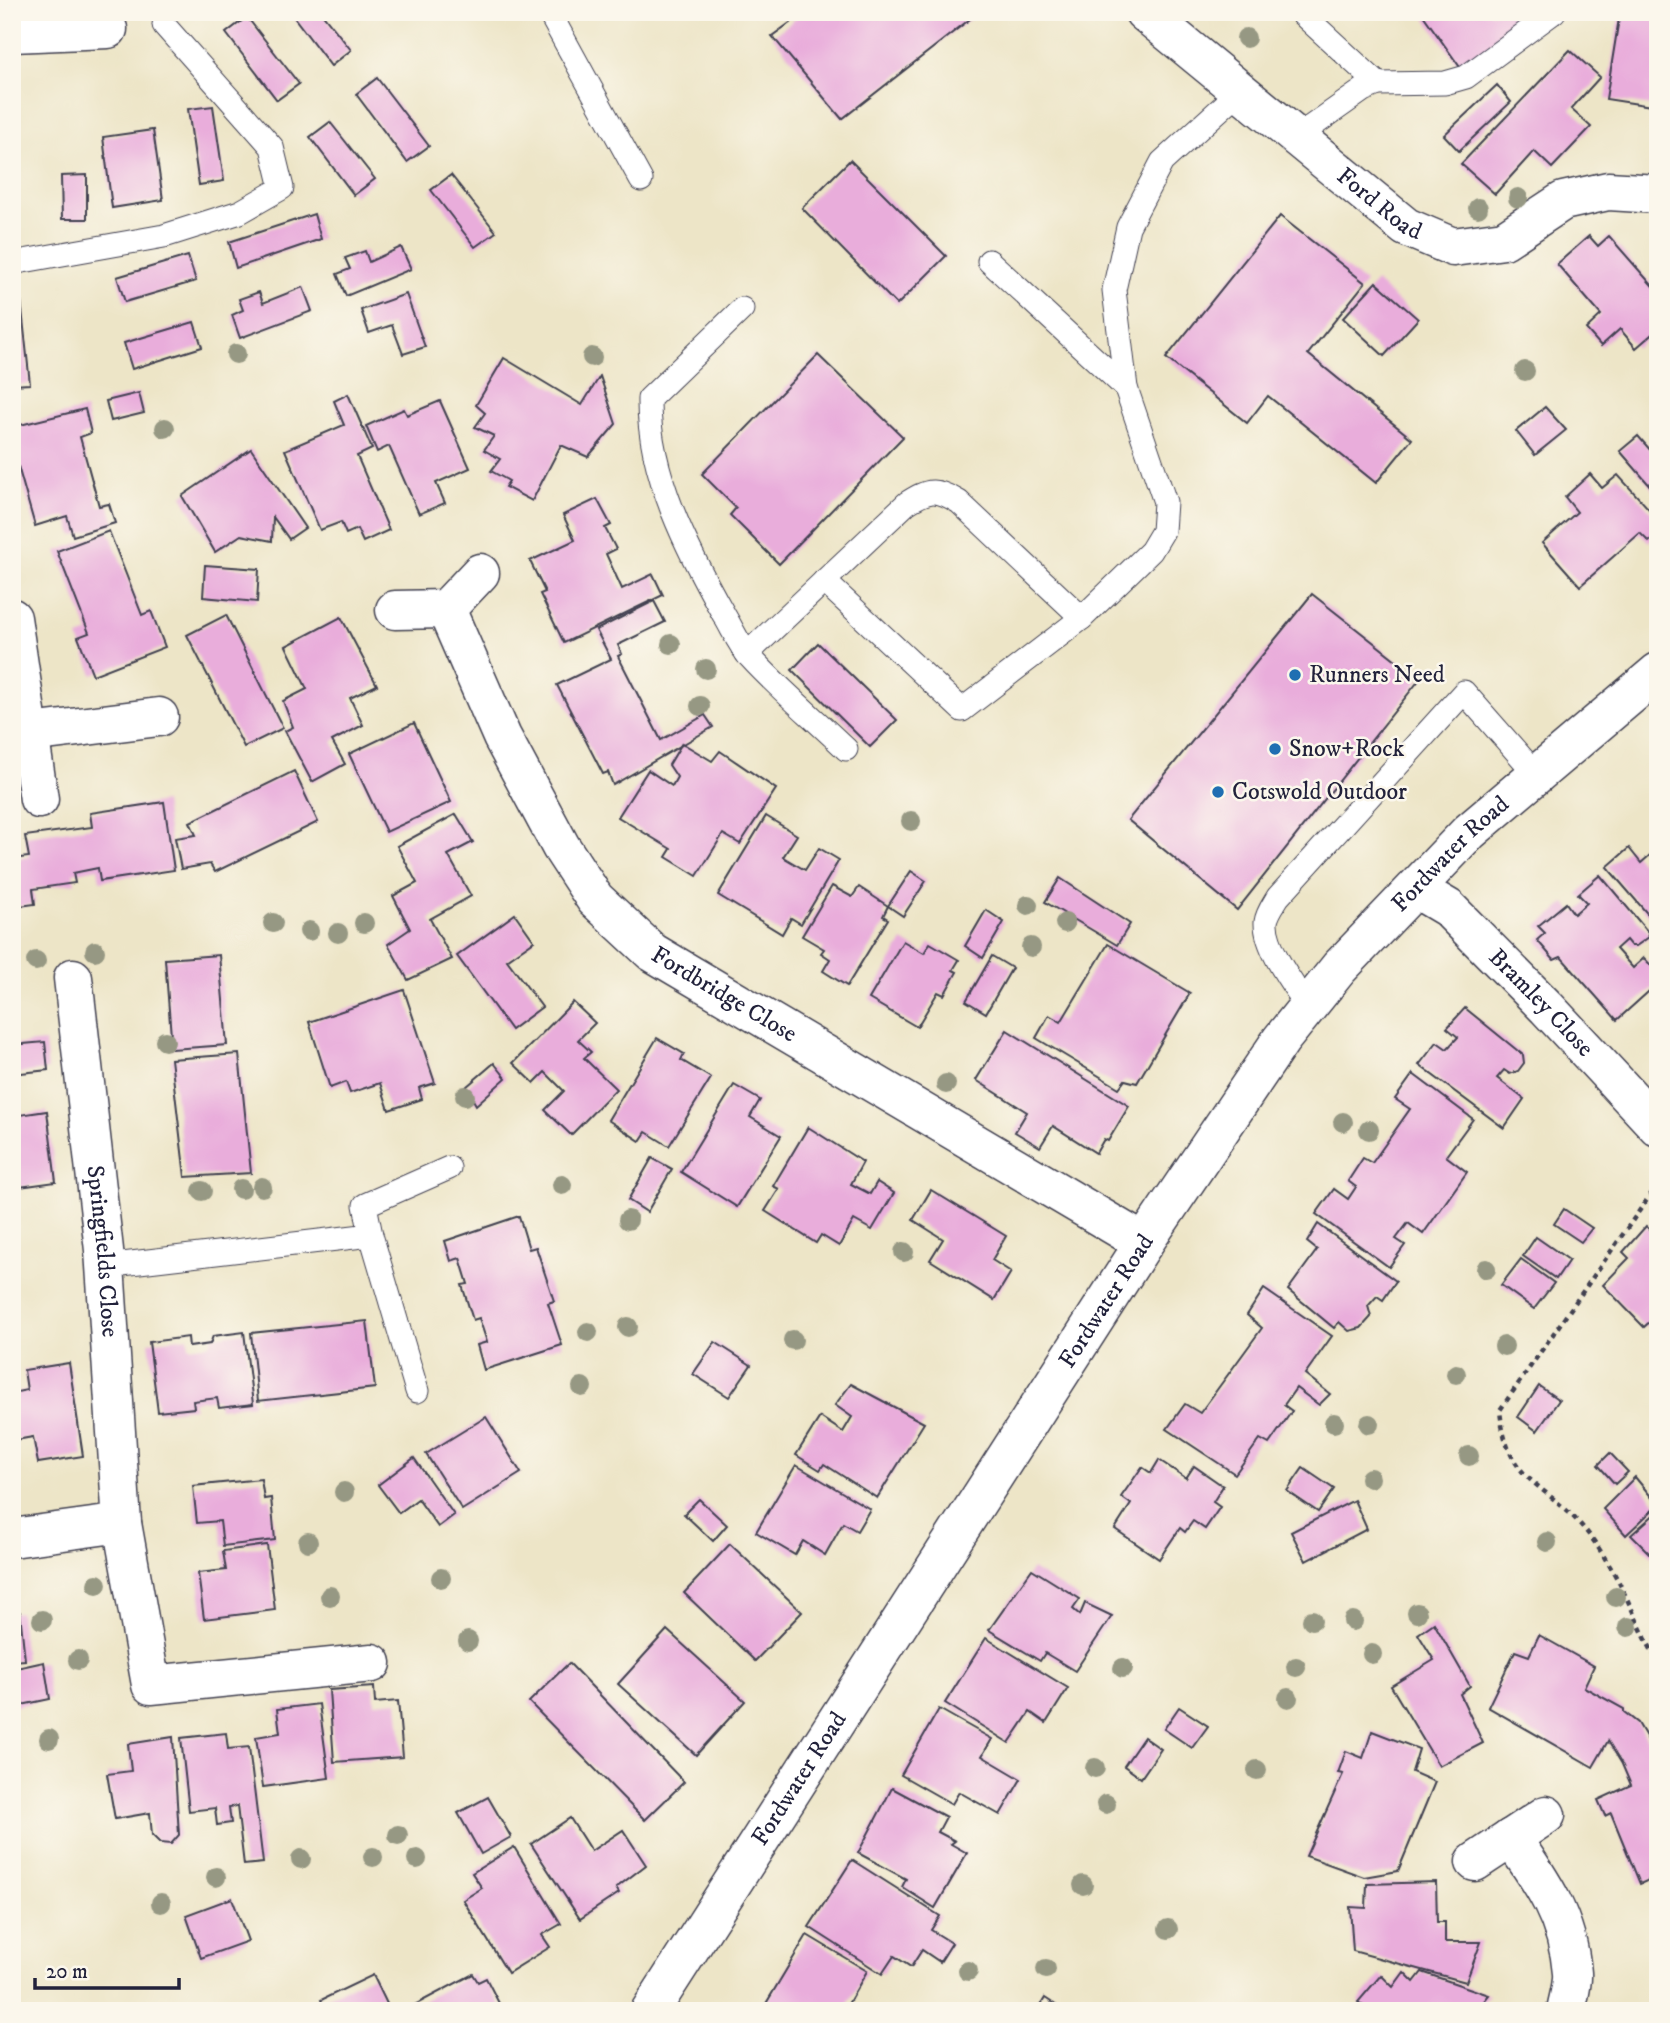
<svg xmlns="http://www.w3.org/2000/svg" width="1670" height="2023" font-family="'IM FELL DW Pica',serif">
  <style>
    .building { fill: #e9addb }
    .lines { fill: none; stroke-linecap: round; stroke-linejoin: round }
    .lane-casing { stroke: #403f50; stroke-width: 25 }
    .street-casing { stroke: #403f50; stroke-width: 41 }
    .secondary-casing { stroke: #403f50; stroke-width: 41 }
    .path { stroke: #403f50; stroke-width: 4.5; stroke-dasharray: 5 5; stroke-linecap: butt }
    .lane { stroke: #fff; stroke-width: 23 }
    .street { stroke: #fff; stroke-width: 38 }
    .secondary { stroke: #fff; stroke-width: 38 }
    .tree { fill: #969883 }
    .poi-dot { fill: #1f6fb2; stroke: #fbf7ec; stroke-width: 2.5 }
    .labels { text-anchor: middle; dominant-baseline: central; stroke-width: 5; stroke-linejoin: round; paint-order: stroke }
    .street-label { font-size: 24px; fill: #22223b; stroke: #fbf7ec }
    .poi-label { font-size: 24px; fill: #22223b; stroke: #fbf7ec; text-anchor: start }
  </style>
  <rect width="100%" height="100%" fill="#fbf7ec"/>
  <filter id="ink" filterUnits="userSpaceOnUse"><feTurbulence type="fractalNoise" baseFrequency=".0143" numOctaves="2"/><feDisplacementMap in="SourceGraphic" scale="14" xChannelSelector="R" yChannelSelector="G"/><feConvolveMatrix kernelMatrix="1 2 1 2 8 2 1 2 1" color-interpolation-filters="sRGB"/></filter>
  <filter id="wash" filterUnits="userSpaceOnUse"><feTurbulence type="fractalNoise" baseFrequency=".00686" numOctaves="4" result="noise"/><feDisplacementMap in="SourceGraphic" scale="28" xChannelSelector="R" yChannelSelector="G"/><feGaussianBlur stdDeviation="1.57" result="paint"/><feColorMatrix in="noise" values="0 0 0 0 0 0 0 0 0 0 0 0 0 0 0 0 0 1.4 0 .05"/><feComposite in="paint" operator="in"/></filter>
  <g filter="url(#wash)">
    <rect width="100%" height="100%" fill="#ede5c7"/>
    <g id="blocks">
      <g class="building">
        <polygon points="290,12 321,12 351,50 331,66"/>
        <polygon points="805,12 979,12 842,119 772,36"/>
        <polygon points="1421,12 1544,12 1462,70"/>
        <polygon points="1620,12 1658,12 1658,107 1606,99"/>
        <polygon points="247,17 299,84 277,100 226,33"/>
        <polygon points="1570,50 1600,77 1571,109 1591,127 1552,168 1534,151 1495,194 1461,164"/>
        <polygon points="377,78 429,146 407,162 356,94"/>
        <polygon points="1497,85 1511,102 1459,151 1444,135"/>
        <polygon points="213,106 224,181 199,185 188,109"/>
        <polygon points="330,122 375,179 354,195 310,137"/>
        <polygon points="153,130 163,200 112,208 103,137"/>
        <polygon points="850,160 946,256 897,305 802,208"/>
        <polygon points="87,175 87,219 62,219 61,176"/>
        <polygon points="451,175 496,232 475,247 431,190"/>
        <polygon points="314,214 321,239 236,268 229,242"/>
        <polygon points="1280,216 1365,283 1308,354 1412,439 1376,483 1268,396 1247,423 1166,358"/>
        <polygon points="1589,236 1598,246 1609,236 1658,292 1658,329 1636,348 1620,329 1601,346 1586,329 1601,315 1557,264"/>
        <polygon points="401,247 411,269 346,296 337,274 350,269 345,258 365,251 369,262"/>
        <polygon points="188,256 196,281 125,302 117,277"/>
        <polygon points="1376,282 1418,319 1384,356 1343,318"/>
        <polygon points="303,287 312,311 240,338 232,315 243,310 239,299 259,292 263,303"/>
        <polygon points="406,294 425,347 403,354 392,325 369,333 361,310"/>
        <polygon points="21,300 30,384 12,385 12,301"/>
        <polygon points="194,322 202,347 132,369 124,343"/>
        <polygon points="818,355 903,437 779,564 730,515 736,508 702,474"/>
        <polygon points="504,358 582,405 600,376 616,424 588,457 561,445 532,501 505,487 509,481 491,471 500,459 484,450 494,436 475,427 485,413 476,405"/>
        <polygon points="139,393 144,413 111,421 106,401"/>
        <polygon points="348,394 372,449 357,456 389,530 363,542 357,529 346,534 341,522 320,530 285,450 344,425 334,401"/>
        <polygon points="440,401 470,468 436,483 445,503 419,514 389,446 377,452 366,426 404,409 407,415"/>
        <polygon points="1545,407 1566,430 1535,455 1516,431"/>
        <polygon points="85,409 91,433 80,437 99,506 109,504 115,523 73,536 67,516 35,526 12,445 12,427"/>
        <polygon points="1638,436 1652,452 1658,447 1658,495 1620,451"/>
        <polygon points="251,449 305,528 289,539 273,517 272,541 241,535 215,552 182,496"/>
        <polygon points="1590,474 1602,488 1618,475 1658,519 1658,534 1649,542 1640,533 1580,586 1542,543 1577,512 1565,497"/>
        <polygon points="597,499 611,525 605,528 616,549 606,554 622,589 653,574 663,595 564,643 540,594 545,592 530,561 575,540 563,515"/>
        <polygon points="109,531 142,615 151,611 165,647 93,675 78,637 89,633 57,551"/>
        <polygon points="205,565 259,569 257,602 203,597"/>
        <polygon points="1312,594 1420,679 1237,910 1128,820"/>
        <polygon points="654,601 665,622 618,645 622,654 618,656 661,740 705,715 713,727 613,785 608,772 603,774 557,685 611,659 596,630"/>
        <polygon points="226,615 283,728 244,747 187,635"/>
        <polygon points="341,617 377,685 350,698 363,725 332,741 345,764 312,782 285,731 293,727 283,701 307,689 286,646"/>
        <polygon points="818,643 897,720 870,747 792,670"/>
        <polygon points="414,723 451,802 386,832 349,754"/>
        <polygon points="682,743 712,761 720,751 776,789 740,844 723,834 697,876 666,857 671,849 618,817 648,770 672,786 677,777 669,765"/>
        <polygon points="294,771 318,822 215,872 210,864 181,869 175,838 196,835 190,822"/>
        <polygon points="164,802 174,870 100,881 98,868 73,873 75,883 33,889 35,904 12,907 12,859 29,857 25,836 92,827 90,813"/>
        <polygon points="456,814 473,842 448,855 471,896 430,919 452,959 408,980 388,944 410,929 393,896 417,883 397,846"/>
        <polygon points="766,816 797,835 783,857 805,870 819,848 839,860 801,924 791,918 782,934 718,895"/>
        <polygon points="1629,848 1641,863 1658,848 1658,926 1607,867"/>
        <polygon points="911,871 926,881 903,916 888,906"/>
        <polygon points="1600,875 1648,932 1649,937 1636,946 1631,946 1626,940 1616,949 1633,968 1644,958 1658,973 1658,983 1617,1020 1561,957 1554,960 1537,940 1545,933 1538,926 1566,903 1574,914 1587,903 1578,894"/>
        <polygon points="1060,878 1130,924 1117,945 1045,902"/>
        <polygon points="832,886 852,897 859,887 888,906 883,916 888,919 847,986 823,971 830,959 821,953 824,949 802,936"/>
        <polygon points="986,910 1004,922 983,958 965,946"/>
        <polygon points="515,914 534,941 507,960 542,1007 511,1030 457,956"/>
        <polygon points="903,941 924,953 930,943 959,960 953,970 957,972 944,995 938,992 917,1027 869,999"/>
        <polygon points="1108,944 1190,993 1137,1083 1125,1080 1119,1088 1036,1038 1049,1015 1061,1022"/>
        <polygon points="219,955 227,1045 172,1049 165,959"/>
        <polygon points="992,956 1012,968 986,1013 966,1001"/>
        <polygon points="404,990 435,1083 419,1088 422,1099 389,1110 380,1083 350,1093 346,1082 330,1088 309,1022"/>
        <polygon points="573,1002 595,1023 578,1040 591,1052 584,1058 616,1089 571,1135 545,1110 564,1091 545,1072 534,1083 513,1063"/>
        <polygon points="1465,1008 1523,1055 1524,1063 1518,1071 1510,1074 1504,1070 1497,1078 1524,1099 1504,1128 1419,1065 1437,1042 1447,1049 1458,1037 1447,1028"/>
        <polygon points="1007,1030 1129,1106 1108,1141 1104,1139 1096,1153 1053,1126 1040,1147 1015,1132 1027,1112 976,1080"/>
        <polygon points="657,1038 684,1054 681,1060 711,1078 669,1146 646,1132 640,1141 608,1120"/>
        <polygon points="45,1042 48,1070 12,1074 12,1045"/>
        <polygon points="239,1054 251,1173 185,1177 171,1059"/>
        <polygon points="494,1063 506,1078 476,1105 466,1087"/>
        <polygon points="1413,1074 1473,1119 1446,1156 1467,1172 1423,1234 1408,1223 1396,1239 1405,1245 1389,1267 1316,1214 1334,1189 1348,1199 1356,1187 1348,1181 1363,1158 1372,1163 1410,1109 1395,1099"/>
        <polygon points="734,1085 760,1100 750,1117 781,1136 737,1207 681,1172"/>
        <polygon points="47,1111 56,1182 12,1188 12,1116"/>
        <polygon points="808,1127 863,1162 851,1184 870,1194 877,1182 894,1193 872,1230 854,1220 839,1246 821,1235 816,1243 765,1211 779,1189 773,1186"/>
        <polygon points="652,1158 672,1169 647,1212 628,1200"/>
        <polygon points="931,1190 1006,1236 992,1260 1011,1272 994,1300 930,1260 943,1239 913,1220"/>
        <polygon points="1564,1209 1592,1228 1581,1242 1554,1224"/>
        <polygon points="519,1216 529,1249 536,1247 554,1301 548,1303 562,1345 484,1370 477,1345 487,1342 479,1318 473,1320 462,1285 468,1284 460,1258 451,1261 445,1241"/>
        <polygon points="1318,1224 1396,1281 1383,1300 1377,1296 1368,1306 1371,1317 1361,1328 1349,1331 1339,1322 1334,1328 1288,1290 1317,1250 1307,1242"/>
        <polygon points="1646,1226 1654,1234 1658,1231 1658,1320 1655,1317 1644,1327 1603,1285 1629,1258 1623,1252"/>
        <polygon points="1536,1237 1569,1260 1556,1279 1523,1256"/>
        <polygon points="1521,1259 1554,1283 1534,1309 1501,1285"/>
        <polygon points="1264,1289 1332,1336 1305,1374 1330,1394 1319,1405 1296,1388 1284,1405 1292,1411 1269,1444 1260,1439 1235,1474 1167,1429 1185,1404 1200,1413 1262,1328 1247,1315"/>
        <polygon points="367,1321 375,1388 258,1401 251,1333"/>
        <polygon points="244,1332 253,1404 219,1408 217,1398 193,1401 194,1408 158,1412 149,1342 188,1337 189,1347 210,1344 213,1336"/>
        <polygon points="715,1342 751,1365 729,1397 693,1374"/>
        <polygon points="69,1363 83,1456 38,1463 33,1437 16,1440 12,1417 12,1393 27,1390 24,1370"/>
        <polygon points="851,1384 924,1423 877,1498 824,1464 820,1470 796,1455 820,1417 843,1432 852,1417 835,1405"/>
        <polygon points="1539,1386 1559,1400 1537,1431 1518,1417"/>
        <polygon points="486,1417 521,1473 462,1510 426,1454"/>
        <polygon points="1610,1453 1628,1472 1615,1484 1598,1465"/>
        <polygon points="414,1458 454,1515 438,1527 418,1499 399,1513 378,1485"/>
        <polygon points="1159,1460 1186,1478 1194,1466 1223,1486 1213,1502 1220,1507 1205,1529 1193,1521 1185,1532 1180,1528 1159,1559 1115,1529 1131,1504 1121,1497 1142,1467 1151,1473"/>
        <polygon points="796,1465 870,1509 857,1531 843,1523 825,1555 803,1541 795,1555 756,1532"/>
        <polygon points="1303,1468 1334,1489 1318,1512 1287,1491"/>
        <polygon points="1635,1477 1658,1505 1626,1535 1603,1509"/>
        <polygon points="261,1479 264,1499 271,1498 275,1540 223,1546 220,1521 197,1523 193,1486"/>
        <polygon points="699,1499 727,1525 713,1541 684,1514"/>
        <polygon points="1354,1500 1367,1529 1306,1561 1291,1532"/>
        <polygon points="1658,1511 1658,1562 1631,1535"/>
        <polygon points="730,1544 802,1612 755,1661 684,1593"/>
        <polygon points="267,1545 275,1610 204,1619 198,1573 226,1570 223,1551"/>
        <polygon points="1032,1569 1080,1599 1073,1609 1080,1615 1085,1603 1112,1616 1075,1671 1045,1653 1040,1661 989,1630"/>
        <polygon points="20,1612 25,1660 12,1661 12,1613"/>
        <polygon points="1434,1623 1470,1686 1460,1694 1483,1743 1439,1766 1391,1686 1434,1660 1418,1634"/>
        <polygon points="667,1630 745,1701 696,1755 618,1684"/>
        <polygon points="1539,1635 1594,1666 1584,1687 1624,1709 1624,1712 1638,1723 1654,1750 1658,1749 1658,1876 1640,1884 1611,1813 1605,1816 1598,1800 1631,1785 1622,1764 1608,1741 1593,1767 1488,1707 1515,1651 1529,1656"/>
        <polygon points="986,1638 1068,1688 1046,1723 1030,1712 1009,1743 945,1703"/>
        <polygon points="44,1662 50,1699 12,1707 12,1669"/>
        <polygon points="569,1663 684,1782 645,1820 529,1702"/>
        <polygon points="374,1687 375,1703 398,1701 403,1757 334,1762 329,1690"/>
        <polygon points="319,1704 329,1778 263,1787 256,1737 280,1733 277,1709"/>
        <polygon points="1179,1707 1208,1726 1192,1748 1164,1729"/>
        <polygon points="939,1709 992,1739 982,1756 1021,1779 1000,1815 959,1792 952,1804 901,1775"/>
        <polygon points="1372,1731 1419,1749 1412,1772 1435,1782 1398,1871 1364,1877 1306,1856 1343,1774 1338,1773 1346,1751 1363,1758"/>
        <polygon points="226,1733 228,1749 249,1747 263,1863 244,1865 237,1806 229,1807 231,1823 217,1825 215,1808 189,1811 181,1738"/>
        <polygon points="173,1737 179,1835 171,1844 160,1843 152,1835 150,1813 115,1819 107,1774 131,1771 128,1744"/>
        <polygon points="1144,1737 1161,1749 1141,1778 1124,1766"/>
        <polygon points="892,1788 946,1817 938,1832 955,1841 951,1844 967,1853 935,1908 902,1887 906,1879 858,1853"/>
        <polygon points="488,1797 511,1837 481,1854 458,1813"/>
        <polygon points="570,1818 591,1851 623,1830 646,1865 616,1888 619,1893 580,1919 531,1844"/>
        <polygon points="514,1847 561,1924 542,1935 550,1947 508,1973 463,1900 482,1888 472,1873"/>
        <polygon points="852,1860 940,1916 931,1930 952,1943 940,1962 922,1950 911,1967 894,1956 882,1974 809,1927"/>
        <polygon points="1436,1882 1437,1922 1445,1922 1445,1942 1481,1942 1466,1982 1353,1951 1350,1907 1366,1908 1367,1884"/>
        <polygon points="232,1898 248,1941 201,1958 186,1915"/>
        <polygon points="807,1935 867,1971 844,2011 771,2011 764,2007"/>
        <polygon points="1404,1972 1414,1982 1422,1972 1489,1995 1476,2011 1370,2011 1358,2002 1381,1975 1393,1987"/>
        <polygon points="473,1974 478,1982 486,1978 503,2011 408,2011 407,2009"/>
        <polygon points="373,1975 390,2010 326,2011 321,2000"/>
        <polygon points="1045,1998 1065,2011 1037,2011"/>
      </g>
    </g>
  </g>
  <g filter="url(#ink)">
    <use href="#blocks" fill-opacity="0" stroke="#403f50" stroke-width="2"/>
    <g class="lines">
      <g class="lane-casing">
        <g id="lane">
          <polyline points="1300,12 1378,84"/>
          <polyline points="550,14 641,180"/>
          <polyline points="1295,138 1363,90 1378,84 1445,83 1466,77 1554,12"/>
          <polyline points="989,261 1126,388"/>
          <polyline points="12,263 164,236 240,212 282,188 272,147 164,25"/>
          <path d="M742,309L649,399C648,474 688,551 724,615C732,628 739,645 749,656C779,689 814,718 846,749"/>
          <polyline points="824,581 962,710 1082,618 1151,551 1163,531 1165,502 1126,388 1114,290 1128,227 1162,162 1239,92"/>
          <path d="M747,654L907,503C929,489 936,488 959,502L1082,618"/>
          <path d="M1308,1007C1294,986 1265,948 1266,922C1267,913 1274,904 1278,897L1464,692L1536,774"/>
          <polyline points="105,1266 371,1235"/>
          <polyline points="417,1391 371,1235 365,1205 449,1168"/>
        </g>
      </g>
      <g class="street-casing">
        <g id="street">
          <path id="s1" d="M1144,12L1406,227L1453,247L1504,240L1563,201L1608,191L1658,194"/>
          <polyline points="12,33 108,29"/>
          <path id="s2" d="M446,609L502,737L561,847L595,899L652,952L1144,1243"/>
          <polyline points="395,610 446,609 480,573"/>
          <polyline points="12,618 39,799"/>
          <polyline points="30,733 159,717"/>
          <path id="s3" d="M1416,889L1448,908L1547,1008L1658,1127"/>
          <path id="s4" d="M73,978L104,1250L122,1523L151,1685L372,1663"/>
          <polyline points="12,1538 122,1523"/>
          <path d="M1511,1838C1542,1881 1568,1919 1572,1973C1573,1985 1568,1999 1566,2011"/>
          <polyline points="1475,1862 1546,1815"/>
        </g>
      </g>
      <g class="secondary-casing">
        <g id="secondary">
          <path id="s5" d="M650,2011L1144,1243L1281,1040L1339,968L1469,832L1658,672"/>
        </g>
      </g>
      <path class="path" d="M1658,1184L1500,1410C1507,1482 1540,1479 1581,1525C1590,1535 1599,1548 1606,1560C1627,1592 1638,1629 1658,1661"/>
      <use href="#lane" class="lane"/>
      <use href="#street" class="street"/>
      <use href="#secondary" class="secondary"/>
    </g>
    <g class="tree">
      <circle cx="1246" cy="38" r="10"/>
      <circle cx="1518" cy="198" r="10"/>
      <circle cx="1478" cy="208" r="10"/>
      <circle cx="236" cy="354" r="10"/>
      <circle cx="592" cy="357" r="10"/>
      <circle cx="1525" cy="371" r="10"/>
      <circle cx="165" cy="428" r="10"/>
      <circle cx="671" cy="644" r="10"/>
      <circle cx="706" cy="669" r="10"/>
      <circle cx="700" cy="706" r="10"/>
      <circle cx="911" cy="821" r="10"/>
      <circle cx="1028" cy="905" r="10"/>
      <circle cx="273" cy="923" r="10"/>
      <circle cx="364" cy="923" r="10"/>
      <circle cx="1065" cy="923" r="10"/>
      <circle cx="309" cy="931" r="10"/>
      <circle cx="338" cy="933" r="10"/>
      <circle cx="1031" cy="947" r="10"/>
      <circle cx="95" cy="951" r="10"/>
      <circle cx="36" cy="961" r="10"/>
      <circle cx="165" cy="1041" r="10"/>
      <circle cx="946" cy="1084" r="10"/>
      <circle cx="465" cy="1096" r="10"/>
      <circle cx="1343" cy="1122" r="10"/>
      <circle cx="1369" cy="1130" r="10"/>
      <circle cx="562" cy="1185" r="10"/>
      <circle cx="262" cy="1187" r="10"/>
      <circle cx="241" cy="1189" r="10"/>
      <circle cx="202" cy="1191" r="10"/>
      <circle cx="628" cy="1220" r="10"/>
      <circle cx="904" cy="1252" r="10"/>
      <circle cx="1486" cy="1269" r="10"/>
      <circle cx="628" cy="1327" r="10"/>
      <circle cx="588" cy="1332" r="10"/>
      <circle cx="793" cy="1340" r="10"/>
      <circle cx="1504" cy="1346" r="10"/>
      <circle cx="1456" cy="1374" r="10"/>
      <circle cx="582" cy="1387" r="10"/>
      <circle cx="1334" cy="1423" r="10"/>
      <circle cx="1369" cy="1424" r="10"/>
      <circle cx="1469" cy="1456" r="10"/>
      <circle cx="1370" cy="1478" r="10"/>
      <circle cx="344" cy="1492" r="10"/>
      <circle cx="308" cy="1542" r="10"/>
      <circle cx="1547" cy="1542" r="10"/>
      <circle cx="441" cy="1578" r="10"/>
      <circle cx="97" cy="1584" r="10"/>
      <circle cx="330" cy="1596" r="10"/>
      <circle cx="1616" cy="1597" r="10"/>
      <circle cx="1417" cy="1613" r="10"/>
      <circle cx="42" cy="1620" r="10"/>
      <circle cx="1312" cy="1620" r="10"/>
      <circle cx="1353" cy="1621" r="10"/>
      <circle cx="1628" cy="1627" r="10"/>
      <circle cx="468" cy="1641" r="10"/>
      <circle cx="1372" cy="1654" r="10"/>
      <circle cx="78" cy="1660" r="10"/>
      <circle cx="1296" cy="1667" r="10"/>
      <circle cx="1123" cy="1668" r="10"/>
      <circle cx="1288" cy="1698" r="10"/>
      <circle cx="49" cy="1739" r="10"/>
      <circle cx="1095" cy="1768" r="10"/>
      <circle cx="1257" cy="1770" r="10"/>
      <circle cx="1106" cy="1804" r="10"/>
      <circle cx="398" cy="1835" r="10"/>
      <circle cx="373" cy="1857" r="10"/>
      <circle cx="301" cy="1859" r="10"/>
      <circle cx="417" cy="1859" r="10"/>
      <circle cx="216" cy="1877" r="10"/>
      <circle cx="1083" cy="1885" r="10"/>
      <circle cx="161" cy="1903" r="10"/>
      <circle cx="1168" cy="1929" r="10"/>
      <circle cx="1046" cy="1969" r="10"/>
      <circle cx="968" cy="1971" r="10"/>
    </g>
  </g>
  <g class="poi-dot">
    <circle cx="1295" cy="675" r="7"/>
    <circle cx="1275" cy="749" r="7"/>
    <circle cx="1218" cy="792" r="7"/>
  </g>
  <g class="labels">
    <g class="street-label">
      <text stroke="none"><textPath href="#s1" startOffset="304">Ford Road</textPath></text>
      <text stroke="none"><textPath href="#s5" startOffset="1410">Fordwater Road</textPath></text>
      <text stroke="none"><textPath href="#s2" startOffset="488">Fordbridge Close</textPath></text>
      <text stroke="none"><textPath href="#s3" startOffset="170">Bramley Close</textPath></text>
      <text stroke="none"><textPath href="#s4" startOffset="275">Springfields Close</textPath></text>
      <text stroke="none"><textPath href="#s5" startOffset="844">Fordwater Road</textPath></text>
      <text stroke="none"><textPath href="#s5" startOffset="276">Fordwater Road</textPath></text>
    </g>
    <g class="poi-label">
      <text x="1309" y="675">Runners Need</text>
      <text x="1289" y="749">Snow+Rock</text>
      <text x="1232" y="792">Cotswold Outdoor</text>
    </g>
  </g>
  <rect width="1670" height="2023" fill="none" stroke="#fbf7ec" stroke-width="42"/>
  <path d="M35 1978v10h144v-10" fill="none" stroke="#22223b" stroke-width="3.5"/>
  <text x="46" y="1978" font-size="21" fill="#22223b" stroke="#fbf7ec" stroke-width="5" paint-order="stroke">20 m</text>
</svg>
